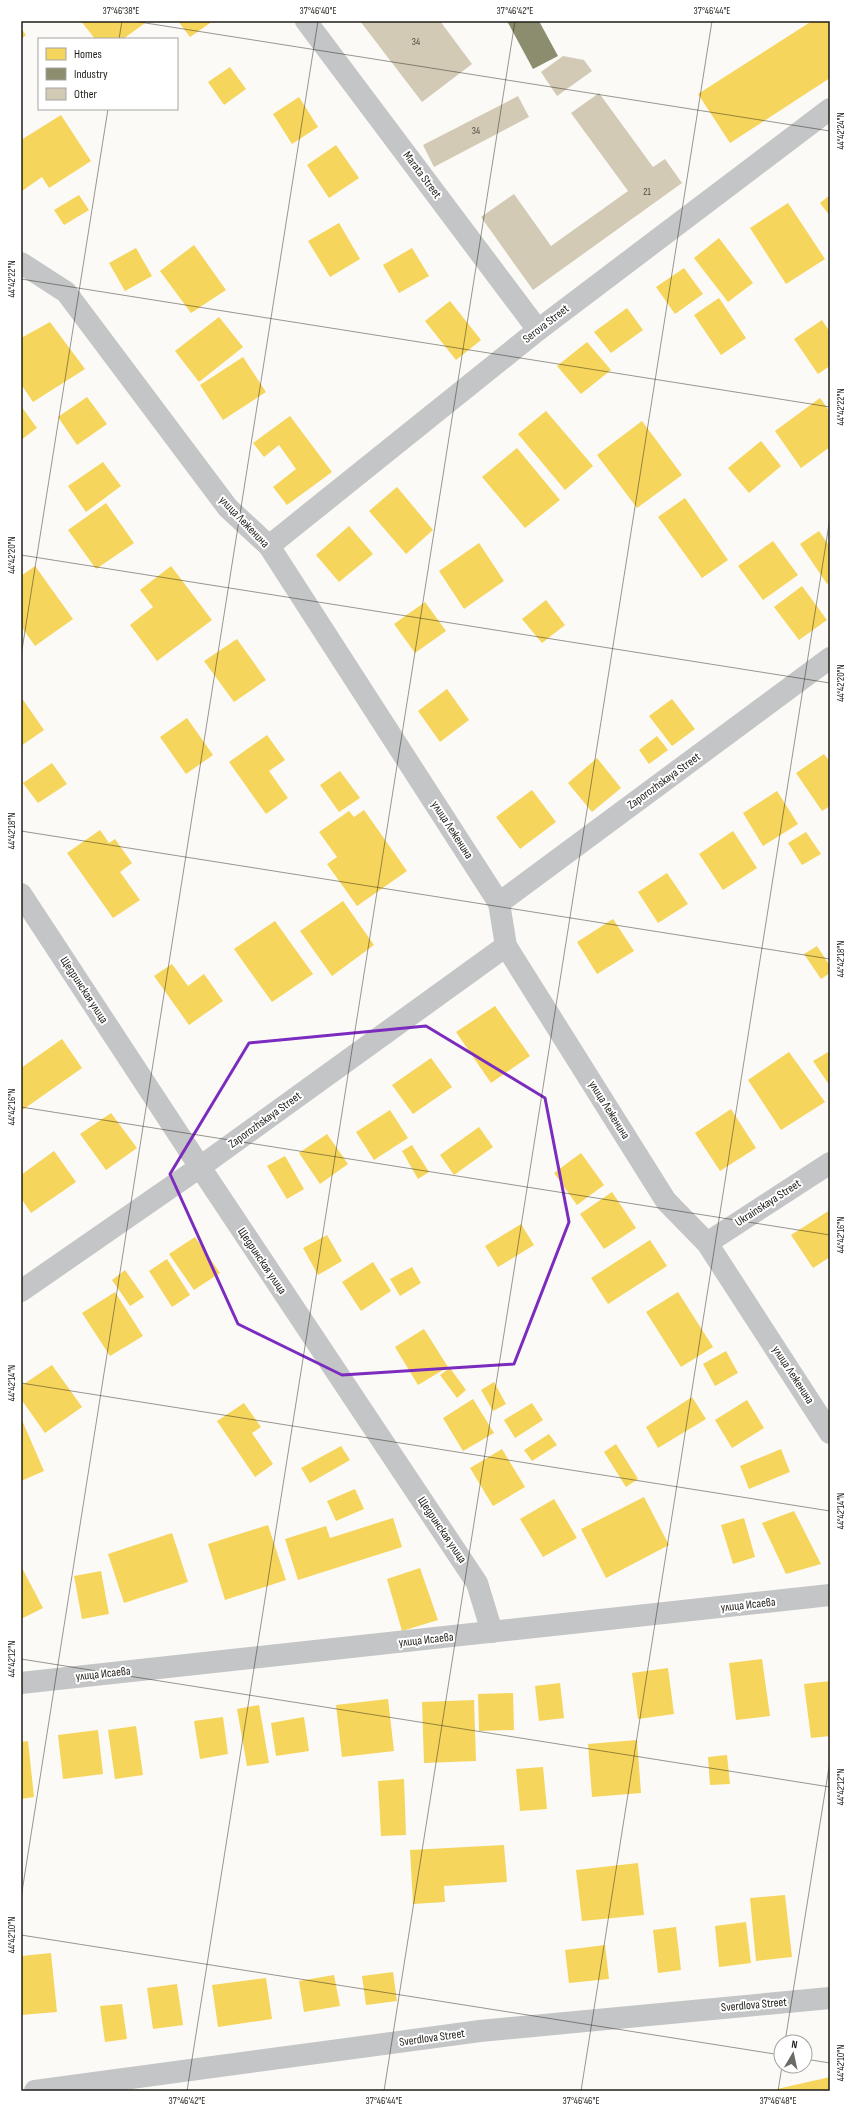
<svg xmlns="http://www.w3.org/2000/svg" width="851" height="2112" font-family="'Sofia Sans Condensed',sans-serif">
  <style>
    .homes { fill: #f6d55c }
    .industry { fill: #8c8c6e }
    .building { fill: #d3cab5 }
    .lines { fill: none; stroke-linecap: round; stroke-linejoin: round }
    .minor { stroke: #c3c5c6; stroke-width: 22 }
    .marked { fill: none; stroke: #7b2cbf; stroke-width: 3; stroke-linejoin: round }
    .ticks { fill: none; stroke: #1e1c17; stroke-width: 1; stroke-opacity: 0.45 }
    .labels { text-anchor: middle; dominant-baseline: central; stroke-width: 4; stroke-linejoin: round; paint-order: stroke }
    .number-label { font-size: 10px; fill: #4b483e }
    .street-label { font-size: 12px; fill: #1e1c17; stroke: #fff }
    .neatline { fill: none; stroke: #1e1c17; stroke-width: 1.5 }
    .ticks-label { font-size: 10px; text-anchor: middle; fill: #1e1c17 }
  </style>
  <rect width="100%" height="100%" fill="#fcfaf6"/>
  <g class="homes">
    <polygon points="81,21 144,21 145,23 123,39 95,39"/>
    <polygon points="178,21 213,21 190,37"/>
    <polygon points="812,21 830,21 830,78 730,143 698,94"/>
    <polygon points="21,28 26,35 21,39"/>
    <polygon points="230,67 246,89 224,105 208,82"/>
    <polygon points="299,97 318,127 292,144 273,114"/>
    <polygon points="61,115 91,161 49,188 42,177 22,191 21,140"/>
    <polygon points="336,145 359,178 329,198 307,165"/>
    <polygon points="79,195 89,210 64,225 54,210"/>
    <polygon points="830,195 830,216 820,203"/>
    <polygon points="788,203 825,259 786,284 750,228"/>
    <polygon points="339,223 360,259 330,277 308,241"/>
    <polygon points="719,238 753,283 728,302 694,258"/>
    <polygon points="194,245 226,290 191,313 160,271"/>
    <polygon points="136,248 152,276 125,291 109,263"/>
    <polygon points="412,248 429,276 399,293 383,265"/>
    <polygon points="684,268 703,294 675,314 656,287"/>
    <polygon points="719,298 746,338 721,355 694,315"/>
    <polygon points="450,301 481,340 456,360 425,321"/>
    <polygon points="627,308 643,330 611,353 594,332"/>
    <polygon points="219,317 243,347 199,382 175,351"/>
    <polygon points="822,320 830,332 830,366 818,374 794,339"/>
    <polygon points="50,322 85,369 33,402 21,384 21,338"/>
    <polygon points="587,342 611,370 581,394 557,366"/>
    <polygon points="243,357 266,392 223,420 200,385"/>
    <polygon points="87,397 107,424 77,445 58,417"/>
    <polygon points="820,398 830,412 830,447 801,468 775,431"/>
    <polygon points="21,406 37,428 21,440"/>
    <polygon points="546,411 593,466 565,490 518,434"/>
    <polygon points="290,416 332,472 287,505 273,487 296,469 279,445 264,457 253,443"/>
    <polygon points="642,421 682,475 637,508 597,455"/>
    <polygon points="761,441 781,466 749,493 728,468"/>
    <polygon points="517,448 560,500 525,528 482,477"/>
    <polygon points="103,462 121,486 86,512 68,486"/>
    <polygon points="397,487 433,530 406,554 369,511"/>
    <polygon points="685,498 728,560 702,578 658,517"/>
    <polygon points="106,503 134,543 96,569 68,530"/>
    <polygon points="349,526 373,554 339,582 316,555"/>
    <polygon points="819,531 830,547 830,582 827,584 800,544"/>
    <polygon points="773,541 798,575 763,600 738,566"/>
    <polygon points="479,543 504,581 464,609 439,571"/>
    <polygon points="35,566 73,619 35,646 21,626 21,576"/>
    <polygon points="171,566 212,620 157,661 130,625 153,607 140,590"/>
    <polygon points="802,586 827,620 799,640 774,607"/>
    <polygon points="546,600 565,625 542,643 522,619"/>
    <polygon points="425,602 446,631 415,653 394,624"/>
    <polygon points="237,639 266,680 234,702 204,661"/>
    <polygon points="447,689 469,720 440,742 418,711"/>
    <polygon points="21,697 44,730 21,746"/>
    <polygon points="672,699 695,729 672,746 649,716"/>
    <polygon points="187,718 213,755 186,774 160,737"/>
    <polygon points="267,735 285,760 269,771 288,798 266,814 229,762"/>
    <polygon points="657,736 668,750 649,764 639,750"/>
    <polygon points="824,754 830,762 830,806 822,811 796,773"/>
    <polygon points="597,758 621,788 592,812 568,783"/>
    <polygon points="52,763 67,784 38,803 23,783"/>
    <polygon points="340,771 360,798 339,812 320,785"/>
    <polygon points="532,790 556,822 520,849 496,817"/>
    <polygon points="777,791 798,824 763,846 743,813"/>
    <polygon points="364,810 407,871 357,906 327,864 337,857 319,832 349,811 354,817"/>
    <polygon points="100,830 109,843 115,839 132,863 120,872 140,900 113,918 67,853"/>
    <polygon points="733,831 757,868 723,890 699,854"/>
    <polygon points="806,832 821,854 802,865 788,843"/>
    <polygon points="667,873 688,904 658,923 638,892"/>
    <polygon points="343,901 374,945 332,976 300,931"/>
    <polygon points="613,919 634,951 597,974 577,942"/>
    <polygon points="275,921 313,974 272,1002 234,949"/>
    <polygon points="817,946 830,966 830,973 821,979 804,954"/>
    <polygon points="172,964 188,986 204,974 223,1001 189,1025 154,976"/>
    <polygon points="495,1006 530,1056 491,1083 456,1032"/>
    <polygon points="62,1039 82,1068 21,1111 21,1068"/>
    <polygon points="830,1051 830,1086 813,1061"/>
    <polygon points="789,1052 825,1102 781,1130 748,1080"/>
    <polygon points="431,1058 452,1087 413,1114 392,1085"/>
    <polygon points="731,1109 756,1148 720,1171 695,1133"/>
    <polygon points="390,1110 408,1138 374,1160 356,1132"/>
    <polygon points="111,1113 137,1148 106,1170 80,1134"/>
    <polygon points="479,1127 493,1147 454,1175 440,1155"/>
    <polygon points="327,1134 348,1164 320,1184 299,1153"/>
    <polygon points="412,1145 429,1172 418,1179 402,1151"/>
    <polygon points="54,1151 76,1182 31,1213 21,1198 21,1175"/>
    <polygon points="581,1153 604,1185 577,1205 554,1173"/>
    <polygon points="285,1156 304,1189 287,1199 267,1166"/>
    <polygon points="612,1192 636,1228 604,1249 580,1214"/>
    <polygon points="830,1210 830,1257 813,1268 791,1235"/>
    <polygon points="521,1224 534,1245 498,1267 485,1246"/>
    <polygon points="327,1235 342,1261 318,1275 303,1248"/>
    <polygon points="195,1237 220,1273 194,1290 169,1254"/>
    <polygon points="650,1240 667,1266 608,1304 591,1278"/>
    <polygon points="167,1259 190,1295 172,1307 149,1271"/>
    <polygon points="373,1262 391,1291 361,1311 342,1282"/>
    <polygon points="412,1267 421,1283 400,1296 390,1279"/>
    <polygon points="125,1270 144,1297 130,1306 112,1280"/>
    <polygon points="115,1292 143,1336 110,1356 82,1313"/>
    <polygon points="678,1292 713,1347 681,1367 646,1312"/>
    <polygon points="424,1329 448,1367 418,1385 395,1347"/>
    <polygon points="726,1351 738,1373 715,1386 703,1364"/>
    <polygon points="52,1365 82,1407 45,1433 21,1399 21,1386"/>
    <polygon points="450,1368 466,1390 457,1398 440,1375"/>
    <polygon points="494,1382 506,1404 493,1411 481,1390"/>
    <polygon points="692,1397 706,1419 658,1448 646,1427"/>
    <polygon points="473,1399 494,1433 463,1451 443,1418"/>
    <polygon points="747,1400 764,1428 732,1448 715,1420"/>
    <polygon points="244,1403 261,1427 252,1433 273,1464 255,1477 217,1421"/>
    <polygon points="532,1403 543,1420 515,1438 504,1420"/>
    <polygon points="21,1418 44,1471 21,1481"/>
    <polygon points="549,1434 557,1445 532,1461 524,1450"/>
    <polygon points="616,1444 638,1479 626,1487 604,1452"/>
    <polygon points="341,1446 350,1460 310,1483 301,1468"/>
    <polygon points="502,1449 525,1487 493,1506 470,1468"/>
    <polygon points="781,1449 790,1472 749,1489 740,1466"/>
    <polygon points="355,1489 364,1509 336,1521 327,1501"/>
    <polygon points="644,1497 669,1545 606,1578 581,1529"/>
    <polygon points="554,1499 577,1538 543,1557 520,1519"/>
    <polygon points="794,1511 821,1564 786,1574 762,1523"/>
    <polygon points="393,1518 402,1547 298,1580 285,1539 326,1526 330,1538"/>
    <polygon points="744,1518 755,1557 733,1564 721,1525"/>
    <polygon points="268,1525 286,1580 225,1600 208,1544"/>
    <polygon points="172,1533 188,1582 124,1603 108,1554"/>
    <polygon points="21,1566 43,1608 21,1619"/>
    <polygon points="420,1568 438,1620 402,1631 387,1579"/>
    <polygon points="101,1571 109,1614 82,1619 74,1576"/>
    <polygon points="762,1659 770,1716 736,1720 729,1663"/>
    <polygon points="668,1668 674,1714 638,1719 632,1673"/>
    <polygon points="830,1681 830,1736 811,1738 804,1684"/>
    <polygon points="560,1683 564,1718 539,1721 535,1686"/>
    <polygon points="513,1693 514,1730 479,1731 478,1694"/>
    <polygon points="388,1699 394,1751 342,1757 336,1705"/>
    <polygon points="474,1700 476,1761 424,1763 422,1702"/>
    <polygon points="259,1705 269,1763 247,1766 237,1709"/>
    <polygon points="223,1717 228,1754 200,1759 194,1721"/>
    <polygon points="304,1717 309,1751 276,1756 271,1723"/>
    <polygon points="136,1726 143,1775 115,1779 108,1730"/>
    <polygon points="98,1730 103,1774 63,1779 58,1735"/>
    <polygon points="637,1740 641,1793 592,1797 588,1744"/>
    <polygon points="28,1741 34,1797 21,1799 21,1742"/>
    <polygon points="727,1755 730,1784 710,1785 708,1757"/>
    <polygon points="543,1767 547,1809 520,1811 516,1769"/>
    <polygon points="404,1779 406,1835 381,1836 378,1781"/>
    <polygon points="504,1845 507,1882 444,1886 445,1902 413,1904 410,1850"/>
    <polygon points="638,1863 644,1915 582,1921 576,1870"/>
    <polygon points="785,1895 792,1957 756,1961 750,1898"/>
    <polygon points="746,1922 751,1963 719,1967 715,1926"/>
    <polygon points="676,1927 681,1970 658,1973 653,1930"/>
    <polygon points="605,1945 609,1979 569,1983 565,1950"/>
    <polygon points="51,1953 57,2012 21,2015 21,1956"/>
    <polygon points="393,1972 397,2001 366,2005 362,1976"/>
    <polygon points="334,1975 340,2006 304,2012 299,1981"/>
    <polygon points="266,1978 272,2019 218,2027 212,1985"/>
    <polygon points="177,1984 183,2025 153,2029 147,1988"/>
    <polygon points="122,2004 127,2039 105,2042 100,2006"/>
    <polygon points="830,2077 830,2091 778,2091 777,2089"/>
  </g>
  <polygon class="industry" points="507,21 539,21 558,56 533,69"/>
  <g class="building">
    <polygon points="360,21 440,21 472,64 422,102"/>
    <polygon points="563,56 584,60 592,71 557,96 541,72"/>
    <polygon points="599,93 653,167 665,159 682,183 533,290 481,217 514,194 551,246 628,191 571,113"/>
    <polygon points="518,96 529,117 434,167 423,145"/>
  </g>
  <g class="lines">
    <g class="minor">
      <polyline points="306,21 538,330"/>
      <polyline points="21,263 66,292 228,508 269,546 499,903 506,946 666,1201 707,1243 830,1433"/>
      <polyline points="269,546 538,330 830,109"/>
      <polyline points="21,894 200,1167 477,1583 492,1632"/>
      <polyline points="499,903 830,658"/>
      <polyline points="707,1243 830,1163"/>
      <polyline points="21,1291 200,1167 506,946"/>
      <polyline points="21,1683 830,1595"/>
      <polyline points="35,2091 480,2031 830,1998"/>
    </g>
  </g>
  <path class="marked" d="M426,1026L545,1098L569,1222L514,1364L342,1375L238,1324L170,1174L249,1043Z"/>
  <path class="ticks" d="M133,21L830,131M119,39L122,21M21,279L830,407M21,555L830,683M21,656L108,109M21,831L830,959M21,1107L830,1235M21,1383L830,1511M21,1659L830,1787M21,1898L318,21M21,1935L781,2055M785,2042L830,1761M805,2059L830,2063M187,2091L515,21M384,2091L712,21M581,2091L830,518M778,2091L782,2066"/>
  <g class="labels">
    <g class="number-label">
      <text x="416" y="42">34</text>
      <text x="476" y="131">34</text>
      <text x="647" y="192">21</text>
    </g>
    <g class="street-label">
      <text transform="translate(422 175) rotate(53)">Marata Street</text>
      <text transform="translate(546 324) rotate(-38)">Serova Street</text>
      <text transform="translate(244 522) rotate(46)">улица Леженина</text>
      <text transform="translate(664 781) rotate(-36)">Zaporozhskaya Street</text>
      <text transform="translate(452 830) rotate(57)">улица Леженина</text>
      <text transform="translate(84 990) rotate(57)">Щедринская улица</text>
      <text transform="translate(609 1110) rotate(58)">улица Леженина</text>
      <text transform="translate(265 1120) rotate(-36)">Zaporozhskaya Street</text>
      <text transform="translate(768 1203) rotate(-33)">Ukrainskaya Street</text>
      <text transform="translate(262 1261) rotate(56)">Щедринская улица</text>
      <text transform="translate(793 1375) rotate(57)">улица Леженина</text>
      <text transform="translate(442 1530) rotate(56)">Щедринская улица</text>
      <text transform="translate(748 1605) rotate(-6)">улица Исаева</text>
      <text transform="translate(426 1640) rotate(-6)">улица Исаева</text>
      <text transform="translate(103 1674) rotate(-6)">улица Исаева</text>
      <text transform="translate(754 2005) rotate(-5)">Sverdlova Street</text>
      <text transform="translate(432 2038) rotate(-8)">Sverdlova Street</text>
    </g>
  </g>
  <rect width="851" height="2112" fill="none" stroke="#ffffff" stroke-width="44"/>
  <rect x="38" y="38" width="140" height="72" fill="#ffffff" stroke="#a5a4a2"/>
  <rect x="46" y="48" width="20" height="12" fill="#f6d55c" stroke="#a5a4a2"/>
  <text x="74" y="58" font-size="12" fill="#1e1c17">Homes</text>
  <rect x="46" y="68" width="20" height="12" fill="#8c8c6e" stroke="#a5a4a2"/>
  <text x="74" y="78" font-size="12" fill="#1e1c17">Industry</text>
  <rect x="46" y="88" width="20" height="12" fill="#d3cab5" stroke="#a5a4a2"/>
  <text x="74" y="98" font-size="12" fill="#1e1c17">Other</text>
  <g transform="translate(793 2054) rotate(9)"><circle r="19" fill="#ffffff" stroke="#a5a4a2"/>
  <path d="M0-3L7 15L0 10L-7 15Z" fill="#6c6a65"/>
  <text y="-6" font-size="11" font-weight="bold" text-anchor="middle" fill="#1e1c17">N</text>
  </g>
  <rect x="22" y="22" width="807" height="2068" class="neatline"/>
  <g class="ticks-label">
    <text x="121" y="14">37°46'38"E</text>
    <text x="318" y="14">37°46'40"E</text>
    <text x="515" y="14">37°46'42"E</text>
    <text x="712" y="14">37°46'44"E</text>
    <text transform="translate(840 131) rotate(-90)" y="4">44°42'24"N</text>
    <text transform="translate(11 279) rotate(-90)" y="4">44°42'22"N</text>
    <text transform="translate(840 407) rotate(-90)" y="4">44°42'22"N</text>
    <text transform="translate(11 555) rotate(-90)" y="4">44°42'20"N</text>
    <text transform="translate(840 683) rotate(-90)" y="4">44°42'20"N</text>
    <text transform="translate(11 831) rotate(-90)" y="4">44°42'18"N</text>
    <text transform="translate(840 959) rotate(-90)" y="4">44°42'18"N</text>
    <text transform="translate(11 1107) rotate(-90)" y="4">44°42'16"N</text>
    <text transform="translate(840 1235) rotate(-90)" y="4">44°42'16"N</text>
    <text transform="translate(11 1383) rotate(-90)" y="4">44°42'14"N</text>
    <text transform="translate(840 1511) rotate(-90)" y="4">44°42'14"N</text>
    <text transform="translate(11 1659) rotate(-90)" y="4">44°42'12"N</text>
    <text transform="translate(840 1787) rotate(-90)" y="4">44°42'12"N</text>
    <text transform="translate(11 1935) rotate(-90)" y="4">44°42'10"N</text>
    <text transform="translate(840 2063) rotate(-90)" y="4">44°42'10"N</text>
    <text x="187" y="2104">37°46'42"E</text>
    <text x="384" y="2104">37°46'44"E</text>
    <text x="581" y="2104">37°46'46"E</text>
    <text x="778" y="2104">37°46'48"E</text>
  </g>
</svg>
